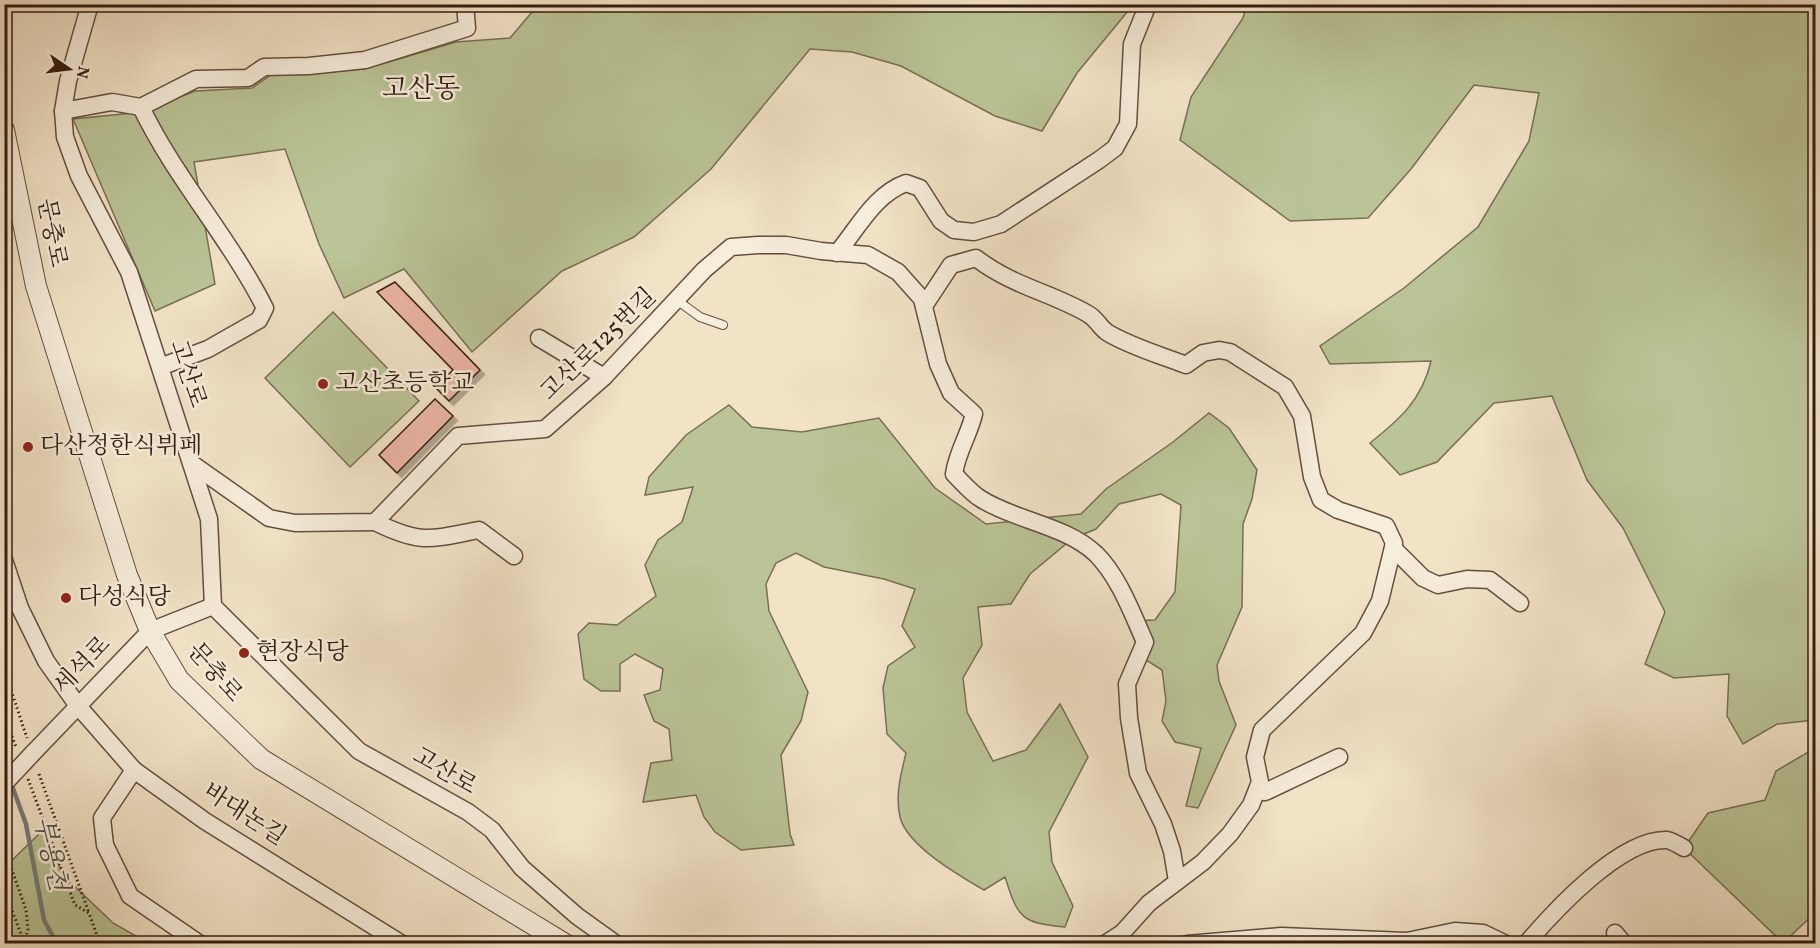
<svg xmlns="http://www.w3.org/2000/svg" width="1820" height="948" font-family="Vollkorn,'Noto Serif KR',serif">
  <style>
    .green { fill: #bac496; stroke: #787053; stroke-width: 1.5 }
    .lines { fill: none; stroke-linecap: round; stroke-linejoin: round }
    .stream { stroke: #757c79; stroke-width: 4.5 }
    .building { fill: #ecb6a6; stroke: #351c10; stroke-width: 1.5; filter: url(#shadow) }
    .service-casing { stroke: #644e3e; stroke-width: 10 }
    .minor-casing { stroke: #644e3e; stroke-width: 19 }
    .tertiary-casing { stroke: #644e3e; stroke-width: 22 }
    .path { stroke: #351c10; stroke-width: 3; stroke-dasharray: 1.5 3; stroke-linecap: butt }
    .service { stroke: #f7eddb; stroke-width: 8 }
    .minor { stroke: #f7eddb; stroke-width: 16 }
    .tertiary { stroke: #f7eddb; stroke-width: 20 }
    .minor-bridge-casing { stroke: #644e3e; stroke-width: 19; stroke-linecap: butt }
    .minor-bridge { stroke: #f7eddb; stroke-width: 16 }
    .poi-dot { fill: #8f2418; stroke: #f7eddb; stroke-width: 2 }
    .labels { text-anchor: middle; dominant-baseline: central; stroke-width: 5; stroke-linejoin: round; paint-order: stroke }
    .street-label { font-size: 24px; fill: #351c10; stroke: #f7eddb }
    .poi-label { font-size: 24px; fill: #351c10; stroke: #f7eddb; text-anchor: start }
    .water-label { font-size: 26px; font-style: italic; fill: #554c45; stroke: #f7eddb }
    .quarter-label { font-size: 27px; fill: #351c10; stroke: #f7eddb }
  </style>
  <defs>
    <filter id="shadow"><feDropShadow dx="4.5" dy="4.5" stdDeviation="0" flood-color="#0004"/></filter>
  </defs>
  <rect width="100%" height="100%" fill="#f2e3c7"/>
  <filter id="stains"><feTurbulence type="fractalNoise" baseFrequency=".00333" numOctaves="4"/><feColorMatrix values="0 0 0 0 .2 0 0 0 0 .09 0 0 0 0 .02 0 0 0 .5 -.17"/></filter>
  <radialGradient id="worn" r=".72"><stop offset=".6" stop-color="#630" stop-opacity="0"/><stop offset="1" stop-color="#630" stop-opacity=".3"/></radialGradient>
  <g class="green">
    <path d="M1247,4L1815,5V720L1777,724L1743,744L1727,716L1729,674L1674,678L1645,664L1665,612L1623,528L1587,480L1552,396L1494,403L1437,462L1400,475L1370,443C1400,419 1422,400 1431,361L1330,364L1320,346L1404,288L1478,227L1529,141L1539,93L1474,85L1411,169L1368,218L1290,221L1180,140L1191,97L1243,18Z"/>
    <polygon points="538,5 1133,5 1077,73 1042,131 995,116 901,66 852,52 810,49 711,169 634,237 562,271 472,352 404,269 344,298 319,244 285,149 194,162 215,284 155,311 73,119 143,112 195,91 252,88 271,75 365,69 456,42 510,38"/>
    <polygon points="333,312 419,401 350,467 265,378"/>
    <path d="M729,405L752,427L802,432L879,418L935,488L986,524L1081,514L1106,489L1173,442L1209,413L1229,428L1257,470L1252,499L1243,524L1242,607L1217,665L1219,681L1236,725L1198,808L1186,806L1201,748L1175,742L1162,721L1166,701L1162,670L1146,660L1130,621L1155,620L1175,592L1181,505L1161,494L1119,504L1096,529L1072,539L1030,574L1011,604L978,607L982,645L963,678L967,712L993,761L1026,750L1060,704L1088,757L1049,832L1052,862L1073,906L1065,927C1021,923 1018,918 1005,877L984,890C960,876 907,846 900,817C895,795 901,774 906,753L887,734L883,688L888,666L915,647L902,626L915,589L884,579L824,567L796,553L776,563L766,584L769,611L808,692L801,721L781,755L790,834L794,845L741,850L715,832L704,817L696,795L643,802L651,763L672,760L669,729L654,721L644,695L660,690L663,669L635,654L620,664V691H601L584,679L578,634L589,623L617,625L656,596L645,565L658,540L682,522L693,487L645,495L649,477L686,435Z"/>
    <polygon points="1815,748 1815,913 1783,943 1684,848 1708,813 1765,800 1776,771"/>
    <polygon points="42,831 65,877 113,923 148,943 5,943 5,867"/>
  </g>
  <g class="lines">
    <polyline class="stream" points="11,783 26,824 44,920 57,944"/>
  </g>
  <g class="building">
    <polygon points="395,282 480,370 449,401 435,387 453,370 377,292"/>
    <polygon points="435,399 453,416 397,473 379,455"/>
  </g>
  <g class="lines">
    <g class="service-casing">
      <polyline id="service" points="678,301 700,317 723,325"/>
    </g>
    <g class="minor-casing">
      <g id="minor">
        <polyline points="90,4 68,81 63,111 65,137 79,176 129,272 209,519 213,606 359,751 468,812 492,830 522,868 577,916 616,944"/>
        <path d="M141,107C175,178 229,237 265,308L259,320L208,349L160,367"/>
        <polyline points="63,111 112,102 141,107 196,79 248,78 264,67 309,66 365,60 467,28 465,4"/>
        <path d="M837,253C858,228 875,194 906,183L920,188L941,221L954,230L974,232L1001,224L1099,160L1115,148L1128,124L1132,44L1148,4"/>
        <path d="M924,306L951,265L976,258C1012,286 1050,292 1088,314C1096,318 1100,328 1108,333C1132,347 1160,355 1186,365L1203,353L1219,350L1230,352L1285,387L1302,416L1312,477L1321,500L1338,510L1386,526L1394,543L1380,601L1363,633L1262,730L1255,757L1260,782L1251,805L1230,834L1203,862L1149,903L1122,933L1105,944"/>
        <polyline points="539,338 604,377"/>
        <path d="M191,463L269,518L295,523L375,522L458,436L545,429L604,377L704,270L731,247L758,245H786L821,251L868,255L898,272L922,299L938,364L951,393L974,414C969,435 957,452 954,474C962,482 971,493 981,499C1016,521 1065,525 1096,554C1119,577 1132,613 1145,642L1127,684L1129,718L1138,773L1163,824L1172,851L1177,881"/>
        <path d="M375,522C422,545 430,539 479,530L514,556"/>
        <polyline points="1393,548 1423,578 1438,585 1467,579 1490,580 1520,603"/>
        <polyline points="4,560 20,608 46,661 78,706 134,770 205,821 402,944"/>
        <polyline points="33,753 150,631 213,606"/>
        <polyline points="134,770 102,818 105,845 130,896 200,944"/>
        <polyline points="1257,791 1265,792 1339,757"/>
        <polyline points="1615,933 1624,944"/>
        <polyline points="535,944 544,931"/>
        <polyline points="1187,944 1281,936 1407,941 1455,931 1483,933 1506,944"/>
        <path d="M1526,944C1554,911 1621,838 1667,840C1672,841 1679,845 1684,848"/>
      </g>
    </g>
    <g class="tertiary-casing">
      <polyline id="tertiary" points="4,130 36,286 127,575 150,631 179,680 261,759 565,944"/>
    </g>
    <g class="path">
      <polyline points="4,669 27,738"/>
      <polyline points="4,715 16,747"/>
      <polyline points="39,774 89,913"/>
      <polyline points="28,779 75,905 89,913 100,944"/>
      <polyline points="4,847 26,910 28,929 24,944"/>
      <polyline points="4,890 23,939"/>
    </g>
    <use href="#service" class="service"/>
    <use href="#minor" class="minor"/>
    <use href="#tertiary" class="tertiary"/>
    <g class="minor-bridge-casing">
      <polyline id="minor-bridge" points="4,784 33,753"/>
    </g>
    <use href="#minor-bridge" class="minor-bridge"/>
  </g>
  <g class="poi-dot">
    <circle cx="323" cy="384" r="6"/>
    <circle cx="28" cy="447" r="6"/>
    <circle cx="66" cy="598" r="6"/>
    <circle cx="244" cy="653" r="6"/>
  </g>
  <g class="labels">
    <g class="street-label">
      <text transform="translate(51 233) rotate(79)">문충로</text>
      <text transform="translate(599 345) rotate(-44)">고산로125번길</text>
      <text transform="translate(187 374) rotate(72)">고산로</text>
      <text transform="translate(83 666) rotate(-46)">세석로</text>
      <text transform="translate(214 673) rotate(49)">문충로</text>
      <text transform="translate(444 772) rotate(30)">고산로</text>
      <text transform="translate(244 815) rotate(33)">바대논길</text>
    </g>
    <g class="poi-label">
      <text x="335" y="384">고산초등학교</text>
      <text x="40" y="447">다산정한식뷔페</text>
      <text x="78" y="598">다성식당</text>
      <text x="256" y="653">현장식당</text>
    </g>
    <g class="water-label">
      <text transform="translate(50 854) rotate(77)">부용천</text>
    </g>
    <g class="quarter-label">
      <text x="421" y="90">고산동</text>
    </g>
  </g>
  <rect width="1820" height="948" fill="none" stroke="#f2e3c7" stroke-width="24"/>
  <rect x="6" y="6" width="1808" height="936" fill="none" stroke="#351c10" stroke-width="3"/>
  <rect x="12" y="12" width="1796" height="924" fill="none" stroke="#351c10" stroke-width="1.5"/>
  <g transform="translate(69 69) rotate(104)" stroke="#f7eddb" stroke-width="4.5" paint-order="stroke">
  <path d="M0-4.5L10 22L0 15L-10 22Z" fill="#351c10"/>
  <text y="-9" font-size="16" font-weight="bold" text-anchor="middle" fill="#351c10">N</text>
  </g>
  <rect width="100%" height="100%" filter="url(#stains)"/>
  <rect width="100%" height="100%" fill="url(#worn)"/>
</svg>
